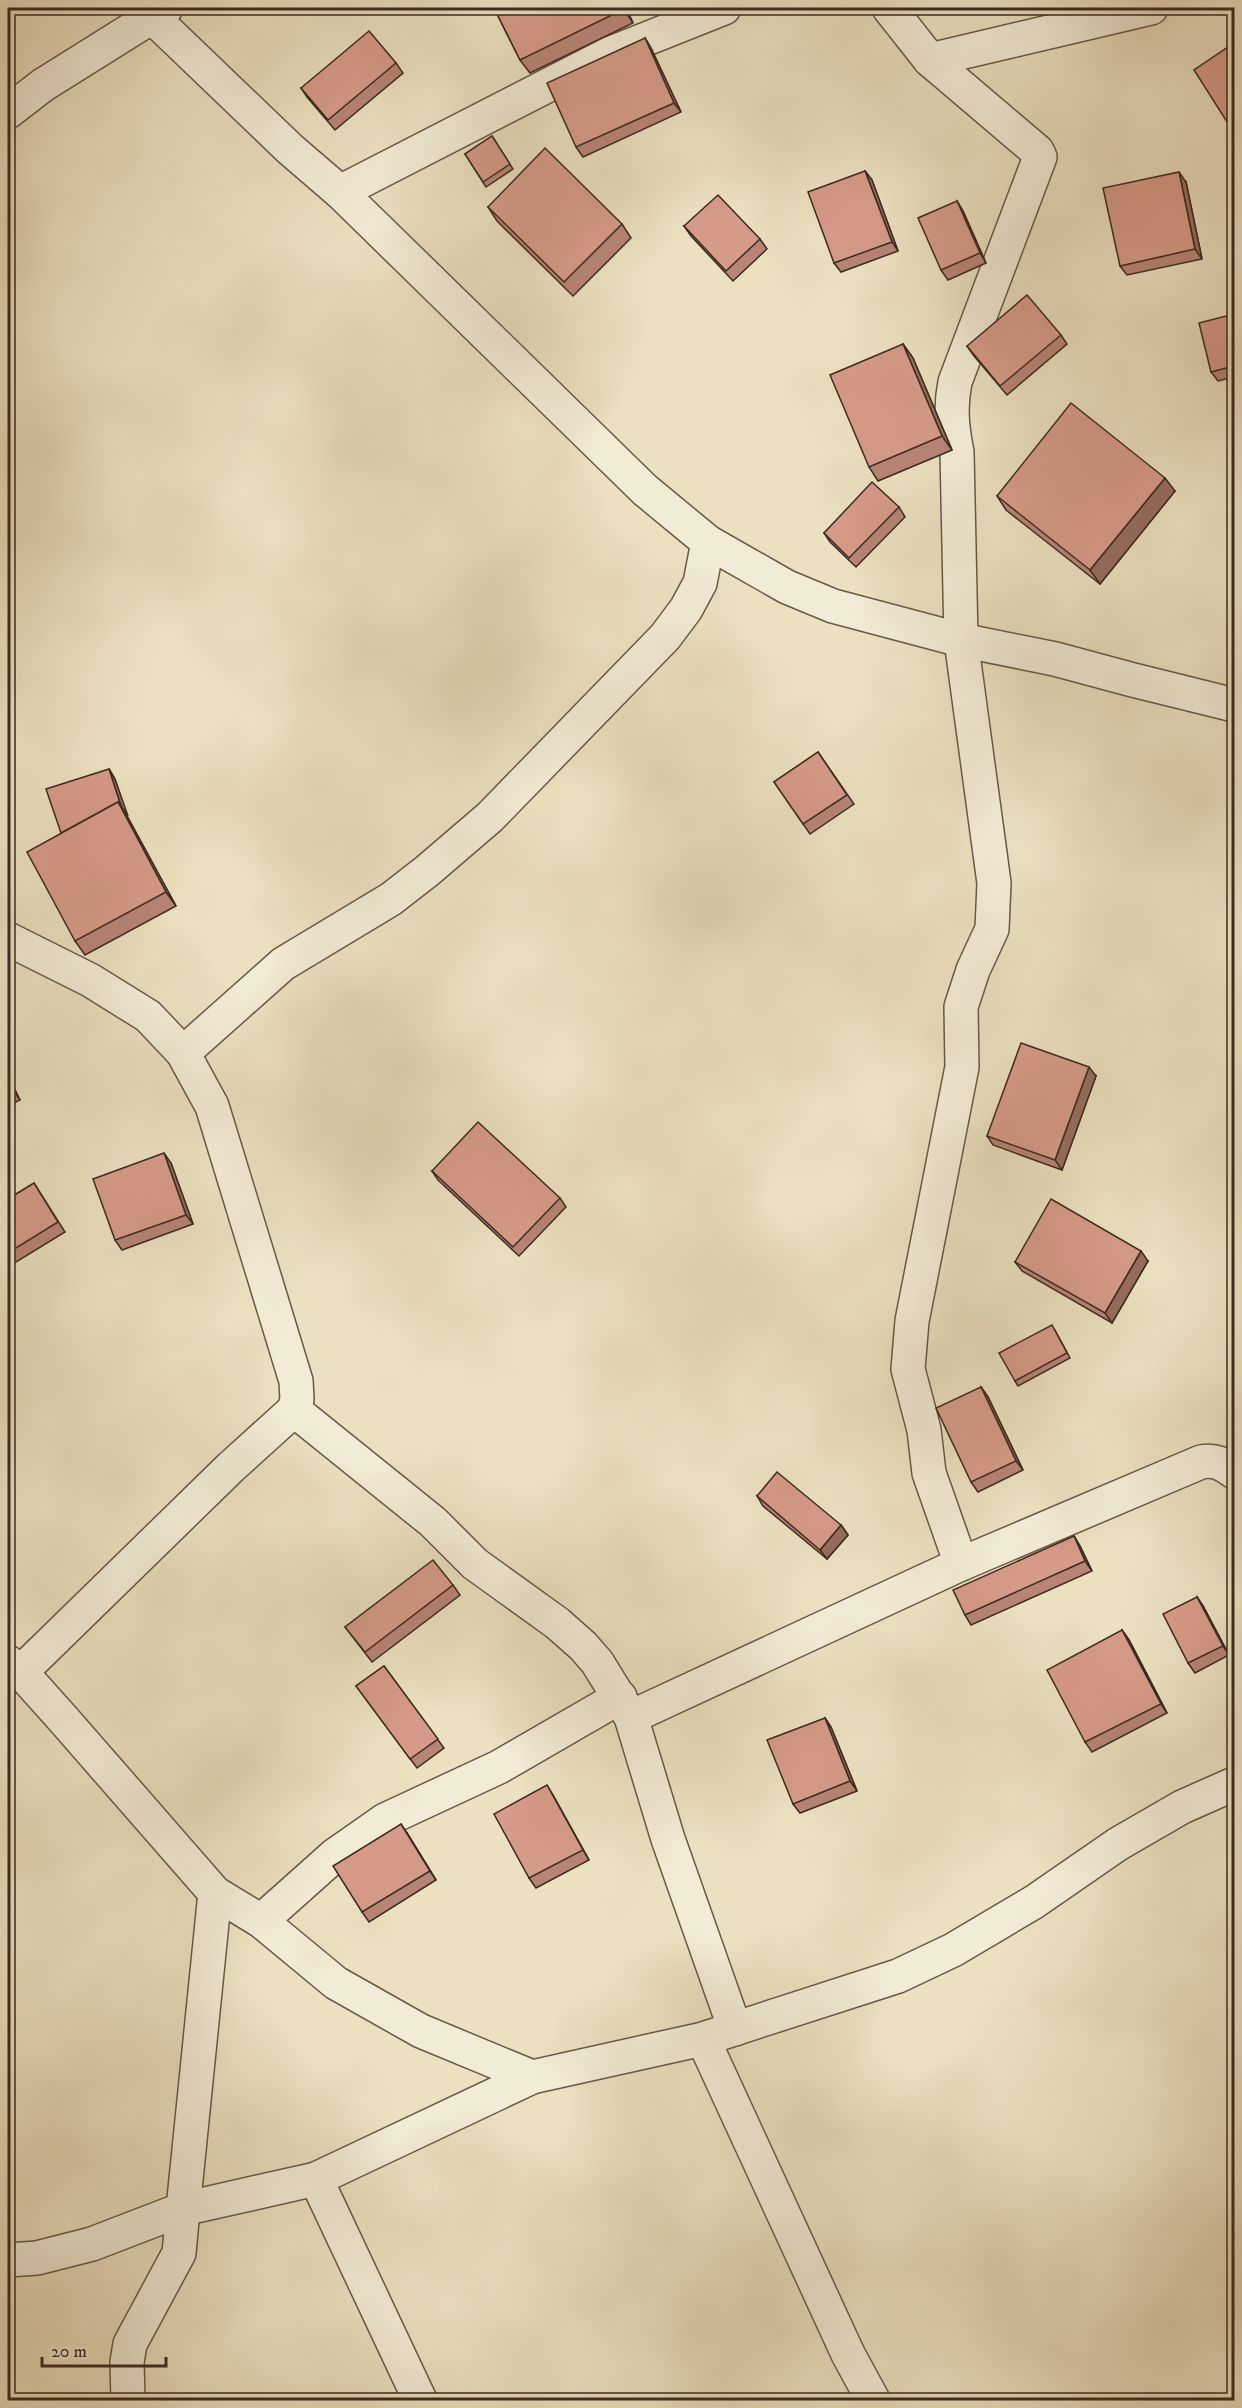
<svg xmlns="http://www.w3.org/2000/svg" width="1242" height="2408" font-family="'IM FELL DW Pica',serif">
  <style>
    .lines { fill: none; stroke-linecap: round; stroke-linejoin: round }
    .minor-casing { stroke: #685847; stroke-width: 36 }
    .minor { stroke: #f2ebd6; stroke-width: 33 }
    .wall { fill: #b88475; stroke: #3c2a1f; stroke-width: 1.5 }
    .shaded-wall { fill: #966c5f; stroke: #3c2a1f; stroke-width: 1.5 }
    .building { fill: #d69a88; stroke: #3c2a1f; stroke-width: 1.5 }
  </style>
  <rect width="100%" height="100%" fill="#ebe0c0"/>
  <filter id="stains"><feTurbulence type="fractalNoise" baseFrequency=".00333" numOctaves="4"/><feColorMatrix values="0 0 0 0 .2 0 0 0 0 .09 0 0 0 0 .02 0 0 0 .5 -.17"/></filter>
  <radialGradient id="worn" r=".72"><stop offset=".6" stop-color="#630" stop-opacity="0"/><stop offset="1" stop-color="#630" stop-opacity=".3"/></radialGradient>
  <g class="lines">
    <g class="minor-casing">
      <g id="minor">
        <polyline points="143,8 290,149 340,192 645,490 708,542 787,587 833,606 961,640 1055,659 1133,680 1234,705"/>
        <path d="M889,8L930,60L1037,151L1040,157L955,382C950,407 952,427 957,452L961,640L994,883L992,929L973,970L961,1007L962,1067L912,1321L908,1369L924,1430L929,1473L961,1564"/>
        <polyline points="930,60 1151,8"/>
        <polyline points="8,112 43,85 166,8"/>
        <polyline points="340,192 611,53 724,8"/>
        <polyline points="8,939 90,980 148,1016 183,1053 212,1106 296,1381 297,1399 294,1410 231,1467 21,1672"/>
        <polyline points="183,1053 283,964 391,899 427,871 490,817 665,637 686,609 700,583 708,542"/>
        <polyline points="294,1410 433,1522 475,1564 557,1623 583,1646 597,1662 631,1717 668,1839 735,2029"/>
        <polyline points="8,1662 21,1672 64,1720 215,1893 261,1921 336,1983 421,2031 532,2077"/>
        <path d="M631,1717L961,1564L1201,1462C1215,1459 1223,1464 1234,1472"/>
        <polyline points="261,1921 335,1855 385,1820 499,1767 620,1697"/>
        <polyline points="703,2039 848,2354 873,2400"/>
        <polyline points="316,2179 420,2400"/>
        <polyline points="8,2260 37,2258 92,2244 183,2209 316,2179 532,2077 703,2039 898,1976 953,1950 1034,1902 1118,1844 1182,1807 1234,1784"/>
        <polyline points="128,2400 127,2362 130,2344 179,2253 183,2209 215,1893"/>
      </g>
    </g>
    <use href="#minor" class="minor"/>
  </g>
  <g class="wall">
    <polygon points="494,8 626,8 633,23 530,73 520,60"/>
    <polygon points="645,38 651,48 681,112 583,157 576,147"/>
    <polygon points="1234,43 1234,133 1229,125"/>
    <polygon points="396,63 403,73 335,130 307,97 301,88"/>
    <polygon points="492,136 513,169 486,187 465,154"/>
    <polygon points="865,171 872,180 898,251 841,272 834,263"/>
    <polygon points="1186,182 1202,259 1127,275 1120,266"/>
    <polygon points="957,201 963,211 986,263 948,280 941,270"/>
    <polygon points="488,207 622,224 631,238 573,296 497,221"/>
    <polygon points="684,226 760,239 767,249 733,281 691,236"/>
    <polygon points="1234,314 1234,377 1218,381 1211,372"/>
    <polygon points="1061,335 1067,344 1007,395 974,356 967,346"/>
    <polygon points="903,344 913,358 952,450 878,481 869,467"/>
    <polygon points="1175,491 1100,584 1006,510 997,496"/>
    <polygon points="899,507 905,517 856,567 830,542 824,533"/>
    <polygon points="818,752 854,804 810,834 774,782"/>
    <polygon points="109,769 115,779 127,816 176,906 85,955 75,941 61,833"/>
    <polygon points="8,1076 20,1100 8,1106"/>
    <polygon points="1096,1076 1062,1170 993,1145 987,1136"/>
    <polygon points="171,1163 193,1224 122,1250 115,1240"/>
    <polygon points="432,1171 560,1198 566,1207 519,1256 438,1180"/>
    <polygon points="34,1183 65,1232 8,1267 8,1199"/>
    <polygon points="1148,1261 1112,1323 1022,1271 1015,1262"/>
    <polygon points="1055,1330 1070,1358 1018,1386 1015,1381"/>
    <polygon points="981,1387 988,1397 1023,1470 978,1492 971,1482"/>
    <polygon points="757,1496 841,1525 848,1535 827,1559 763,1506"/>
    <polygon points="1074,1536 1080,1546 1092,1571 971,1625 965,1615"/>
    <polygon points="453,1585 460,1595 372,1662 345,1627"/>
    <polygon points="1197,1597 1203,1606 1229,1655 1195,1673 1188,1663"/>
    <polygon points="1122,1630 1129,1640 1167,1713 1092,1752 1085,1742"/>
    <polygon points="384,1666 444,1748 417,1768 356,1686"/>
    <polygon points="825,1718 831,1727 857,1791 800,1813 793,1804"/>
    <polygon points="553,1795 589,1860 536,1888 529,1878"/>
    <polygon points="407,1833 436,1880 369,1922 362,1912"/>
  </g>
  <g class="shaded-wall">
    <polygon points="623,8 626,8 633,23"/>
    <polygon points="645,38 651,48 681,112 674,103"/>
    <polygon points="865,171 872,180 898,251 892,242"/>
    <polygon points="1179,172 1186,182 1202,259 1195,249"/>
    <polygon points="957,201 963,211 986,263 980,253"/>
    <polygon points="903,344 913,358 952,450 942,436"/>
    <polygon points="1165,478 1175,491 1100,584 1090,570"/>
    <polygon points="109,769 115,779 128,816 121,806"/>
    <polygon points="118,802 127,816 176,906 166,892"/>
    <polygon points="1089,1067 1096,1076 1062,1170 1055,1160"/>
    <polygon points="8,1076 20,1100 13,1090 8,1079"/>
    <polygon points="164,1153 171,1163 193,1224 186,1215"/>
    <polygon points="1141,1251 1148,1261 1112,1323 1105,1313"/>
    <polygon points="981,1387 988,1397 1023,1470 1016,1461"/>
    <polygon points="841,1525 848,1535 827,1559 820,1550"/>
    <polygon points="1074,1536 1080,1546 1092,1571 1085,1561"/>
    <polygon points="1197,1597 1203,1606 1229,1655 1223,1646"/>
    <polygon points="1122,1630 1129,1640 1167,1713 1161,1704"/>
    <polygon points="825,1718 831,1727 857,1791 850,1781"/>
    <polygon points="547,1785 553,1795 589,1860 583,1850"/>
    <polygon points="401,1824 407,1833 436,1880 430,1871"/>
  </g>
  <g class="building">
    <polygon points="494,8 623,8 624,9 520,60"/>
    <polygon points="369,31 396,63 328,120 301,88"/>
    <polygon points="645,38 674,103 576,147 547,83"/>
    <polygon points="1234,43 1234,121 1229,125 1194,70"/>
    <polygon points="492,136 510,164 483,182 465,154"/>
    <polygon points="545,148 622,224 564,282 488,207"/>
    <polygon points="865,171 892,242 834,263 808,192"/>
    <polygon points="1179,172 1195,249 1120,266 1103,188"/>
    <polygon points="718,195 760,239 726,271 684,226"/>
    <polygon points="957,201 980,253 941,270 918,218"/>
    <polygon points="1027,295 1061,335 1000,386 967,346"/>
    <polygon points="1234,314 1234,366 1211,372 1199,323"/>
    <polygon points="903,344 942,436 869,467 830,375"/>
    <polygon points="1071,403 1165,478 1090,570 997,496"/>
    <polygon points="872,482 899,507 849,558 824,533"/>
    <polygon points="818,752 847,795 803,824 774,782"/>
    <polygon points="109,769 121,806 118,802 61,833 46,789"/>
    <polygon points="118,802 166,892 75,941 27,852"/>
    <polygon points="1021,1043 1089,1067 1055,1160 987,1136"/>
    <polygon points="8,1079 13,1090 8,1093"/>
    <polygon points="478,1122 560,1198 513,1247 432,1171"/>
    <polygon points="164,1153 186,1215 115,1240 93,1179"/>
    <polygon points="34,1183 58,1222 8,1253 8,1199"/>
    <polygon points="1051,1199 1141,1251 1105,1313 1015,1262"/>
    <polygon points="1052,1325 1067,1353 1015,1381 999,1353"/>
    <polygon points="981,1387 1016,1461 971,1482 936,1408"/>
    <polygon points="777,1472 841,1525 820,1550 757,1496"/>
    <polygon points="1074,1536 1085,1561 965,1615 953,1590"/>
    <polygon points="433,1560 453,1585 365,1652 345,1627"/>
    <polygon points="1197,1597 1223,1646 1188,1663 1163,1614"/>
    <polygon points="1122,1630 1161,1704 1085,1742 1047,1670"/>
    <polygon points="384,1666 438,1739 410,1759 356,1686"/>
    <polygon points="825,1718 850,1781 793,1804 767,1740"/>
    <polygon points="547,1785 583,1850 529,1878 494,1814"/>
    <polygon points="401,1824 430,1871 362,1912 333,1866"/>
  </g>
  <rect width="1242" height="2408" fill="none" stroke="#ebe0c0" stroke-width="30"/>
  <rect x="9" y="9" width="1224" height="2390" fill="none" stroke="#3c2a1f" stroke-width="3"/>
  <rect x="15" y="15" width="1212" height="2378" fill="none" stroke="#3c2a1f" stroke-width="1.5"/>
  <path d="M42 2357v9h124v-9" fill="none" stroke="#3c2a1f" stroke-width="3"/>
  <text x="51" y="2357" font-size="18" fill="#3c2a1f" stroke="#f2ebd6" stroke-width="4.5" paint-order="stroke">20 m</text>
  <rect width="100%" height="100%" filter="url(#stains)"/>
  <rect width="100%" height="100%" fill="url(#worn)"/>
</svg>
